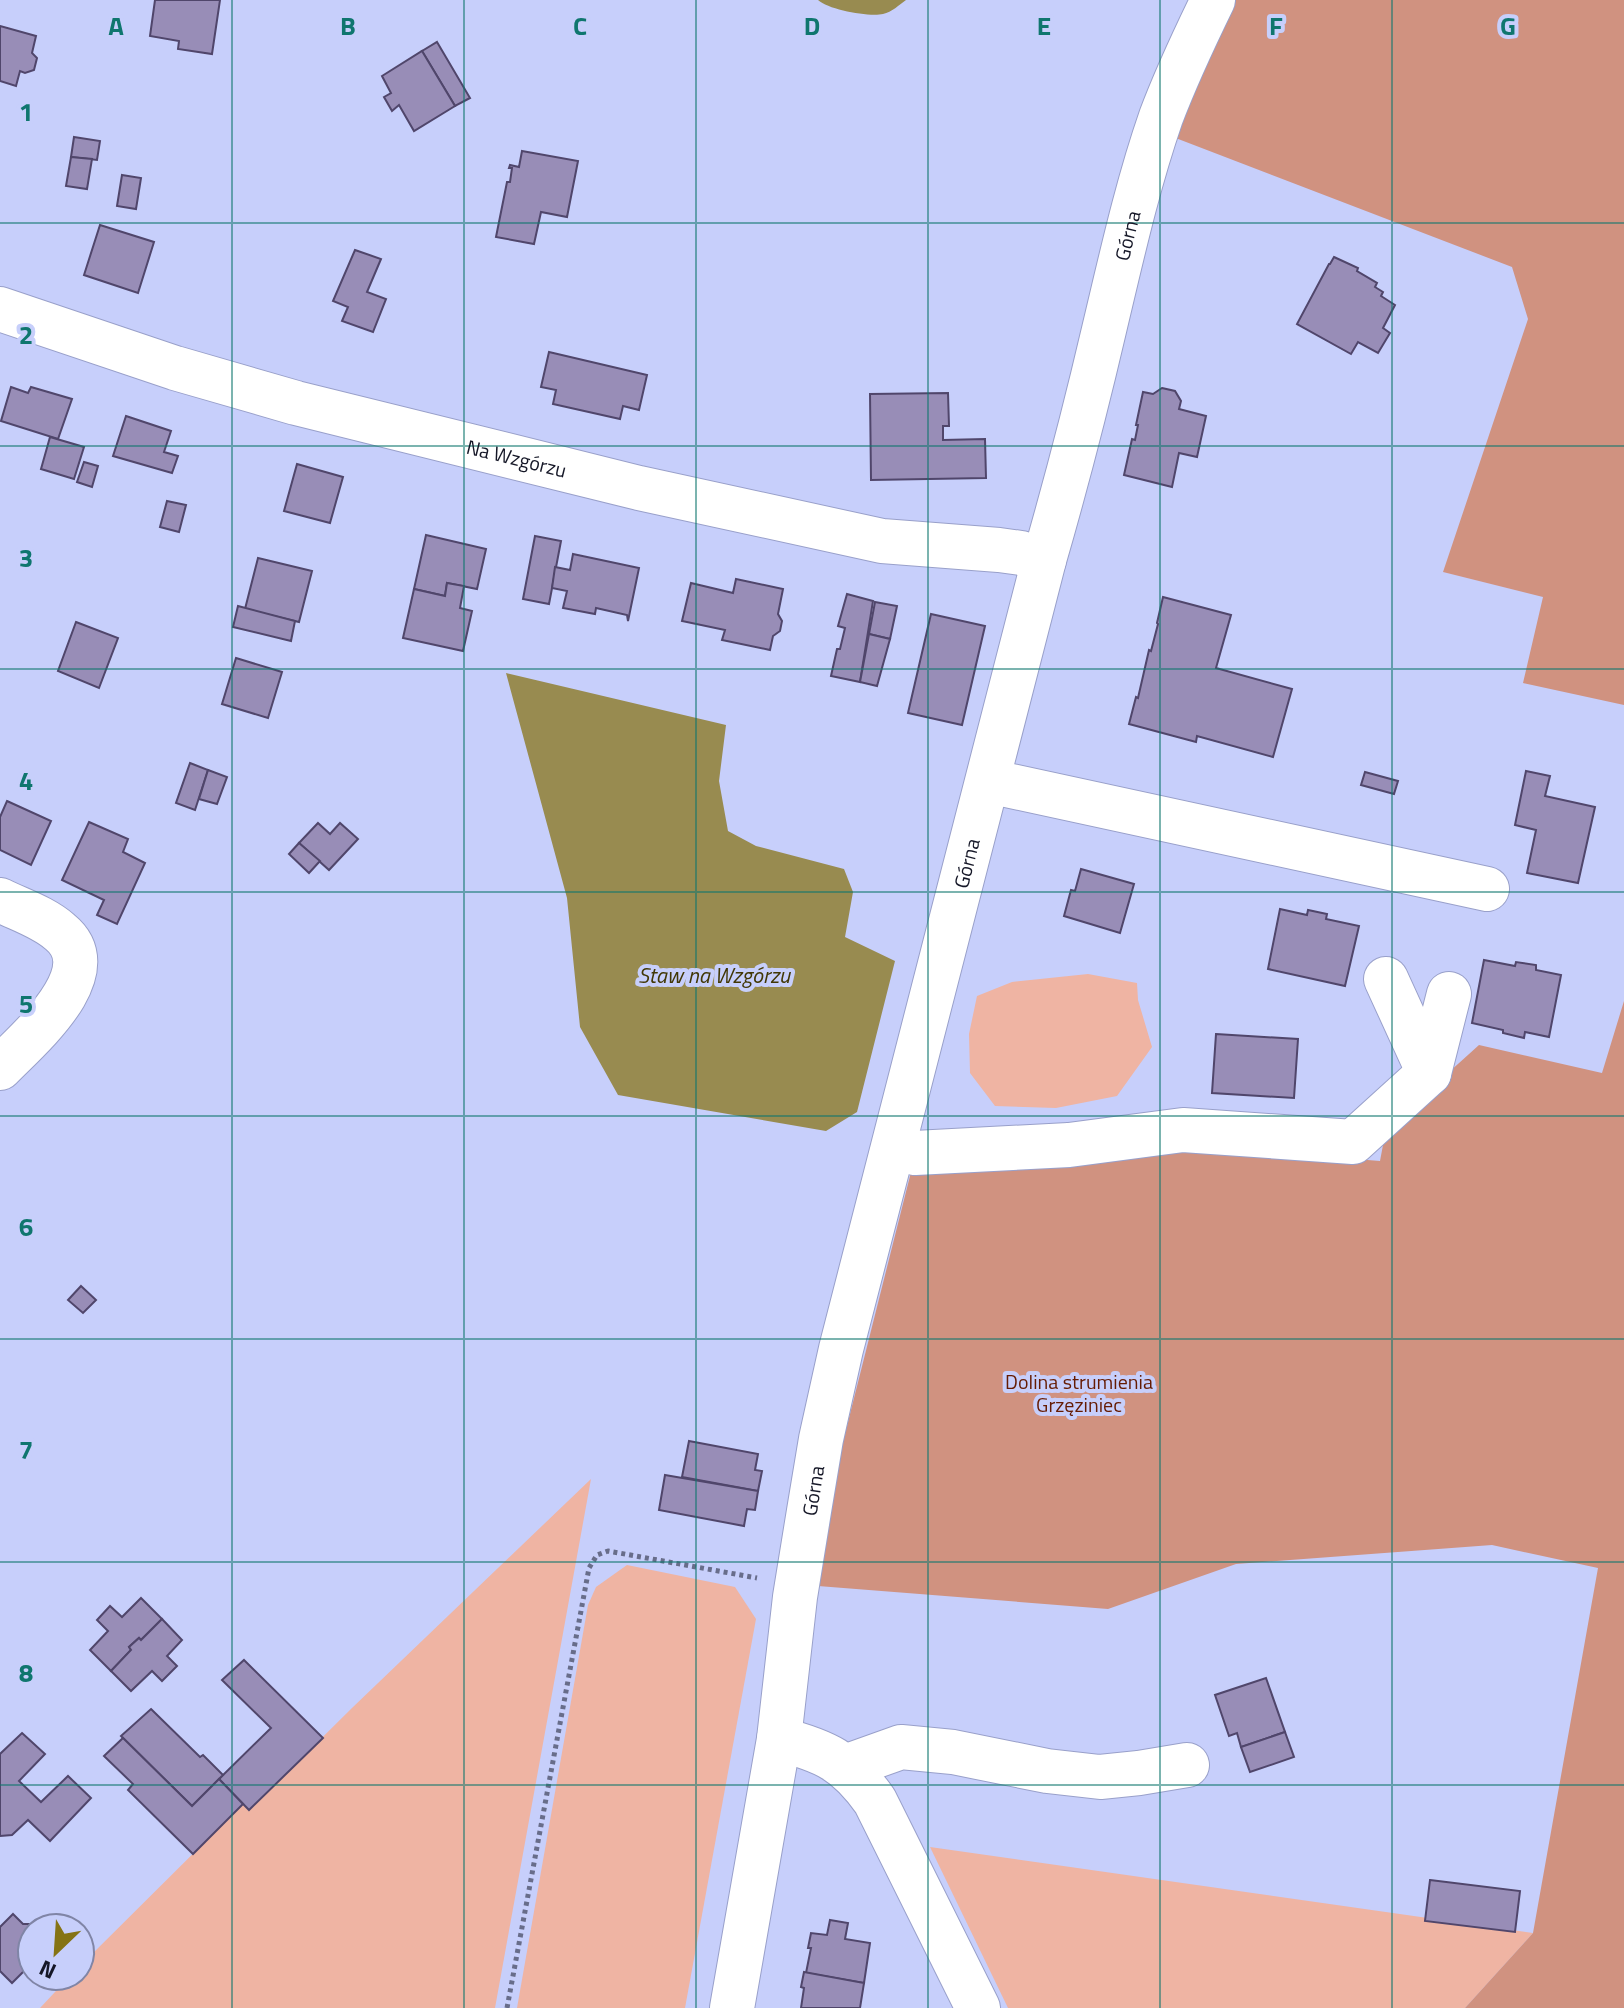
<svg xmlns="http://www.w3.org/2000/svg" width="1624" height="2008" font-family="'Titillium Web',sans-serif">
  <style>
    .green { fill: #efb4a3 }
    .forest { fill: #d09280 }
    .water { fill: #988b50 }
    .building { fill: #988db7; stroke: #50466b; stroke-width: 2 }
    .lines { fill: none; stroke-linecap: round; stroke-linejoin: round }
    .minor-casing { stroke: #99a0ca; stroke-width: 46 }
    .path { stroke: #686d8a; stroke-width: 5; stroke-dasharray: 4 4; stroke-linecap: butt }
    .minor { stroke: #fff; stroke-width: 44 }
    .grid { fill: none; stroke: #0f766e; stroke-width: 2; stroke-opacity: 0.55 }
    .labels { text-anchor: middle; dominant-baseline: central; stroke-width: 8; stroke-linejoin: round; paint-order: stroke }
    .street-label { font-size: 20px; fill: #151727; stroke: #c7cffb }
    .park-label { font-size: 20px; fill: #651b03; stroke: #c7cffb }
    .water-label { font-size: 22px; font-style: italic; fill: #413705; stroke: #c7cffb }
    .grid-label { font-size: 26px; text-anchor: middle; font-weight: bold; fill: #0f766e; stroke: #c7cffb; stroke-width: 8; stroke-linejoin: round; paint-order: stroke }
  </style>
  <rect width="100%" height="100%" fill="#c7cffb"/>
  <g class="green">
    <polygon points="1088,974 1137,983 1138,1000 1152,1047 1117,1096 1056,1108 995,1106 970,1073 969,1034 977,996 1012,982"/>
    <polygon points="591,1479 495,2008 40,2008 70,1976 80,1976 80,1966 243,1804 250,1809 353,1707"/>
    <polygon points="627,1565 735,1587 756,1619 685,2008 517,2008 588,1605 596,1587"/>
    <polygon points="930,1847 1533,1933 1465,2008 1008,2008"/>
  </g>
  <g class="forest">
    <polygon points="1230,0 1624,0 1624,705 1523,683 1543,597 1443,572 1528,319 1512,267 1173,137"/>
    <polygon points="1624,1001 1624,2008 1465,2008 1533,1933 1598,1568 1492,1545 1236,1564 1108,1609 818,1586 819,1537 911,1172 1191,1146 1380,1161 1386,1129 1479,1045 1602,1073"/>
  </g>
  <g class="water">
    <path d="M818,0H906C899,5 892,12 883,14C869,17 829,10 818,0Z"/>
    <polygon points="506,673 726,725 719,781 728,831 756,846 844,869 853,892 845,937 895,961 857,1112 826,1131 618,1095 580,1027 567,898"/>
  </g>
  <g class="building">
    <polygon points="155,0 220,0 212,54 178,49 179,41 150,36"/>
    <polygon points="0,26 36,36 32,53 37,58 34,70 25,73 20,71 16,86 0,81"/>
    <polygon points="437,42 470,98 455,106 422,51"/>
    <polygon points="422,51 455,106 414,131 399,105 392,111 384,97 391,93 382,76"/>
    <polygon points="74,137 100,141 97,160 71,157"/>
    <polygon points="522,151 578,161 567,217 541,212 534,244 496,237 507,182 510,182 512,168 509,168 510,165 519,167"/>
    <polygon points="71,157 92,159 87,189 66,186"/>
    <polygon points="122,175 141,178 136,209 117,206"/>
    <polygon points="100,225 154,242 138,293 84,275"/>
    <polygon points="355,250 381,259 367,292 386,299 373,332 342,321 348,307 333,301"/>
    <polygon points="1334,257 1358,268 1357,271 1377,283 1375,287 1383,292 1381,296 1395,305 1383,328 1390,333 1378,353 1358,342 1351,354 1297,324 1329,264 1330,264"/>
    <polygon points="549,352 647,375 639,410 623,406 620,419 553,404 556,390 541,387"/>
    <polygon points="11,387 28,393 31,387 72,399 58,439 1,421"/>
    <polygon points="1162,388 1175,391 1181,401 1179,409 1206,416 1197,457 1179,453 1172,487 1124,475 1132,439 1135,440 1138,425 1136,425 1143,392 1153,394"/>
    <polygon points="948,393 949,426 943,426 943,440 985,439 986,478 871,480 870,394"/>
    <polygon points="126,416 171,431 164,452 178,456 172,473 113,456"/>
    <polygon points="50,437 84,447 74,479 41,469"/>
    <polygon points="84,462 98,466 92,487 77,482"/>
    <polygon points="297,464 343,477 330,523 284,511"/>
    <polygon points="167,501 186,505 179,532 160,527"/>
    <polygon points="426,535 486,549 477,589 447,583 445,596 414,589"/>
    <polygon points="535,536 561,541 549,604 523,599"/>
    <polygon points="573,554 639,568 628,621 627,615 596,608 595,614 563,608 567,591 552,588 555,567 570,570"/>
    <polygon points="258,558 312,571 299,622 245,609"/>
    <polygon points="736,579 783,589 778,614 782,621 780,631 773,636 770,650 722,640 725,630 682,621 691,583 733,593"/>
    <polygon points="447,583 464,586 460,608 472,611 463,651 403,638 414,589 445,596"/>
    <polygon points="847,594 873,601 860,682 831,676 837,649 840,649 845,628 838,626"/>
    <polygon points="1163,597 1231,615 1216,668 1292,689 1273,757 1197,736 1196,742 1129,724 1136,697 1138,698 1149,650 1151,651 1158,624 1157,623"/>
    <polygon points="875,602 897,606 890,639 869,634"/>
    <polygon points="238,606 295,621 291,641 233,627"/>
    <polygon points="931,614 985,626 962,725 908,713"/>
    <polygon points="76,622 118,638 99,688 58,671"/>
    <polygon points="869,634 890,639 877,686 860,682"/>
    <polygon points="236,658 282,672 268,718 222,704"/>
    <polygon points="190,763 208,770 195,810 176,803"/>
    <polygon points="208,770 227,777 217,804 199,799"/>
    <polygon points="1526,771 1550,776 1545,796 1595,807 1578,883 1527,873 1536,830 1515,825"/>
    <polygon points="1365,772 1398,781 1394,794 1361,785"/>
    <polygon points="7,801 51,821 31,865 0,850 0,817"/>
    <polygon points="89,822 128,839 123,852 145,863 117,924 97,915 104,900 62,880"/>
    <polygon points="318,823 330,834 340,823 358,839 329,870 299,843"/>
    <polygon points="299,843 320,861 309,873 289,854"/>
    <polygon points="1081,869 1134,884 1120,933 1064,916 1071,890 1075,891"/>
    <polygon points="1280,909 1307,915 1308,910 1327,914 1326,919 1359,926 1345,986 1268,969"/>
    <polygon points="1484,960 1515,966 1516,962 1536,965 1536,970 1561,975 1549,1037 1525,1032 1524,1038 1503,1033 1503,1030 1472,1023"/>
    <polygon points="1216,1034 1298,1039 1294,1098 1212,1093"/>
    <polygon points="81,1286 96,1300 83,1313 68,1300"/>
    <polygon points="689,1441 758,1454 755,1470 762,1471 758,1491 682,1477"/>
    <polygon points="665,1475 758,1491 755,1510 747,1509 744,1526 659,1510"/>
    <polygon points="141,1598 162,1619 141,1640 139,1638 129,1647 131,1650 111,1671 90,1650 108,1631 97,1620 110,1606 122,1617"/>
    <polygon points="162,1619 182,1640 167,1656 177,1666 162,1681 152,1671 131,1691 111,1671 131,1650 129,1647 139,1638 141,1640"/>
    <polygon points="244,1660 323,1738 249,1810 219,1779 271,1728 222,1680"/>
    <polygon points="1266,1678 1285,1732 1241,1747 1237,1733 1229,1736 1215,1695"/>
    <polygon points="151,1709 200,1757 203,1755 223,1775 192,1806 121,1736"/>
    <polygon points="1285,1732 1294,1757 1250,1772 1241,1747"/>
    <polygon points="22,1733 45,1754 19,1781 41,1802 68,1776 91,1798 50,1841 28,1820 12,1835 0,1836 0,1754"/>
    <polygon points="123,1738 192,1806 219,1779 243,1804 193,1854 128,1790 133,1784 104,1756"/>
    <polygon points="1430,1880 1520,1891 1515,1932 1425,1921"/>
    <polygon points="13,1914 23,1924 31,1924 35,1928 32,1928 32,1963 12,1983 0,1971 0,1927"/>
    <polygon points="830,1920 848,1923 845,1939 870,1943 864,1983 806,1973 811,1948 808,1948 811,1933 827,1935"/>
    <polygon points="804,1972 864,1983 860,2008 801,2008 804,1988 801,1987"/>
  </g>
  <g class="lines">
    <g class="minor-casing">
      <g id="minor">
        <path id="s1" d="M0,309L175,368L296,403L639,488L882,541L999,550L1021,553L1044,560"/>
        <polyline points="988,781 1487,889"/>
        <path d="M0,900C20,910 43,917 60,932C109,972 27,1040 0,1068"/>
        <polyline points="1386,979 1429,1073"/>
        <polyline points="894,1148 915,1153 1069,1145 1183,1130 1353,1142 1429,1073 1449,994"/>
        <path d="M779,1739C825,1751 847,1761 875,1801L978,2008"/>
        <polyline points="845,1767 901,1747 953,1752 1047,1771 1100,1777 1139,1773 1187,1765"/>
        <path id="s2" d="M732,2008L779,1739L795,1597L809,1511L821,1439L841,1349L1044,560C1066,484 1086,407 1104,330C1121,259 1137,186 1161,117C1176,77 1194,39 1213,0"/>
      </g>
    </g>
    <polyline class="path" points="507,2008 589,1568 597,1555 608,1551 757,1578"/>
    <use href="#minor" class="minor"/>
  </g>
  <path class="grid" d="M232,0V2008M464,0V2008M696,0V2008M928,0V2008M1160,0V2008M1392,0V2008M0,223H1624M0,446H1624M0,669H1624M0,892H1624M0,1116H1624M0,1339H1624M0,1562H1624M0,1785H1624"/>
  <g class="labels">
    <g class="street-label">
      <text stroke="none"><textPath href="#s2" startOffset="1818">Górna</textPath></text>
      <text stroke="none"><textPath href="#s1" startOffset="538">Na Wzgórzu</textPath></text>
      <text stroke="none"><textPath href="#s2" startOffset="1170">Górna</textPath></text>
      <text stroke="none"><textPath href="#s2" startOffset="524">Górna</textPath></text>
    </g>
    <g class="park-label">
      <text x="1079" y="1381">Dolina strumienia<tspan x="1079" dy="23">Grzęziniec</tspan></text>
    </g>
    <g class="water-label">
      <text x="714" y="975">Staw na Wzgórzu</text>
    </g>
  </g>
  <g class="grid-label">
    <text x="116" y="35">A</text>
    <text x="348" y="35">B</text>
    <text x="580" y="35">C</text>
    <text x="812" y="35">D</text>
    <text x="1044" y="35">E</text>
    <text x="1276" y="35">F</text>
    <text x="1508" y="35">G</text>
    <text x="26" y="121">1</text>
    <text x="26" y="344">2</text>
    <text x="26" y="567">3</text>
    <text x="26" y="790">4</text>
    <text x="26" y="1013">5</text>
    <text x="26" y="1236">6</text>
    <text x="26" y="1459">7</text>
    <text x="26" y="1682">8</text>
  </g>
  <g transform="translate(56 1952) rotate(205)"><circle r="38" fill="#c7cffb" stroke="#8085a6" stroke-width="2"/>
  <path d="M0-6L14 30L0 20L-14 30Z" fill="#857314"/>
  <text y="-12" font-size="22" font-weight="bold" text-anchor="middle" fill="#151727">N</text>
  </g>
</svg>
